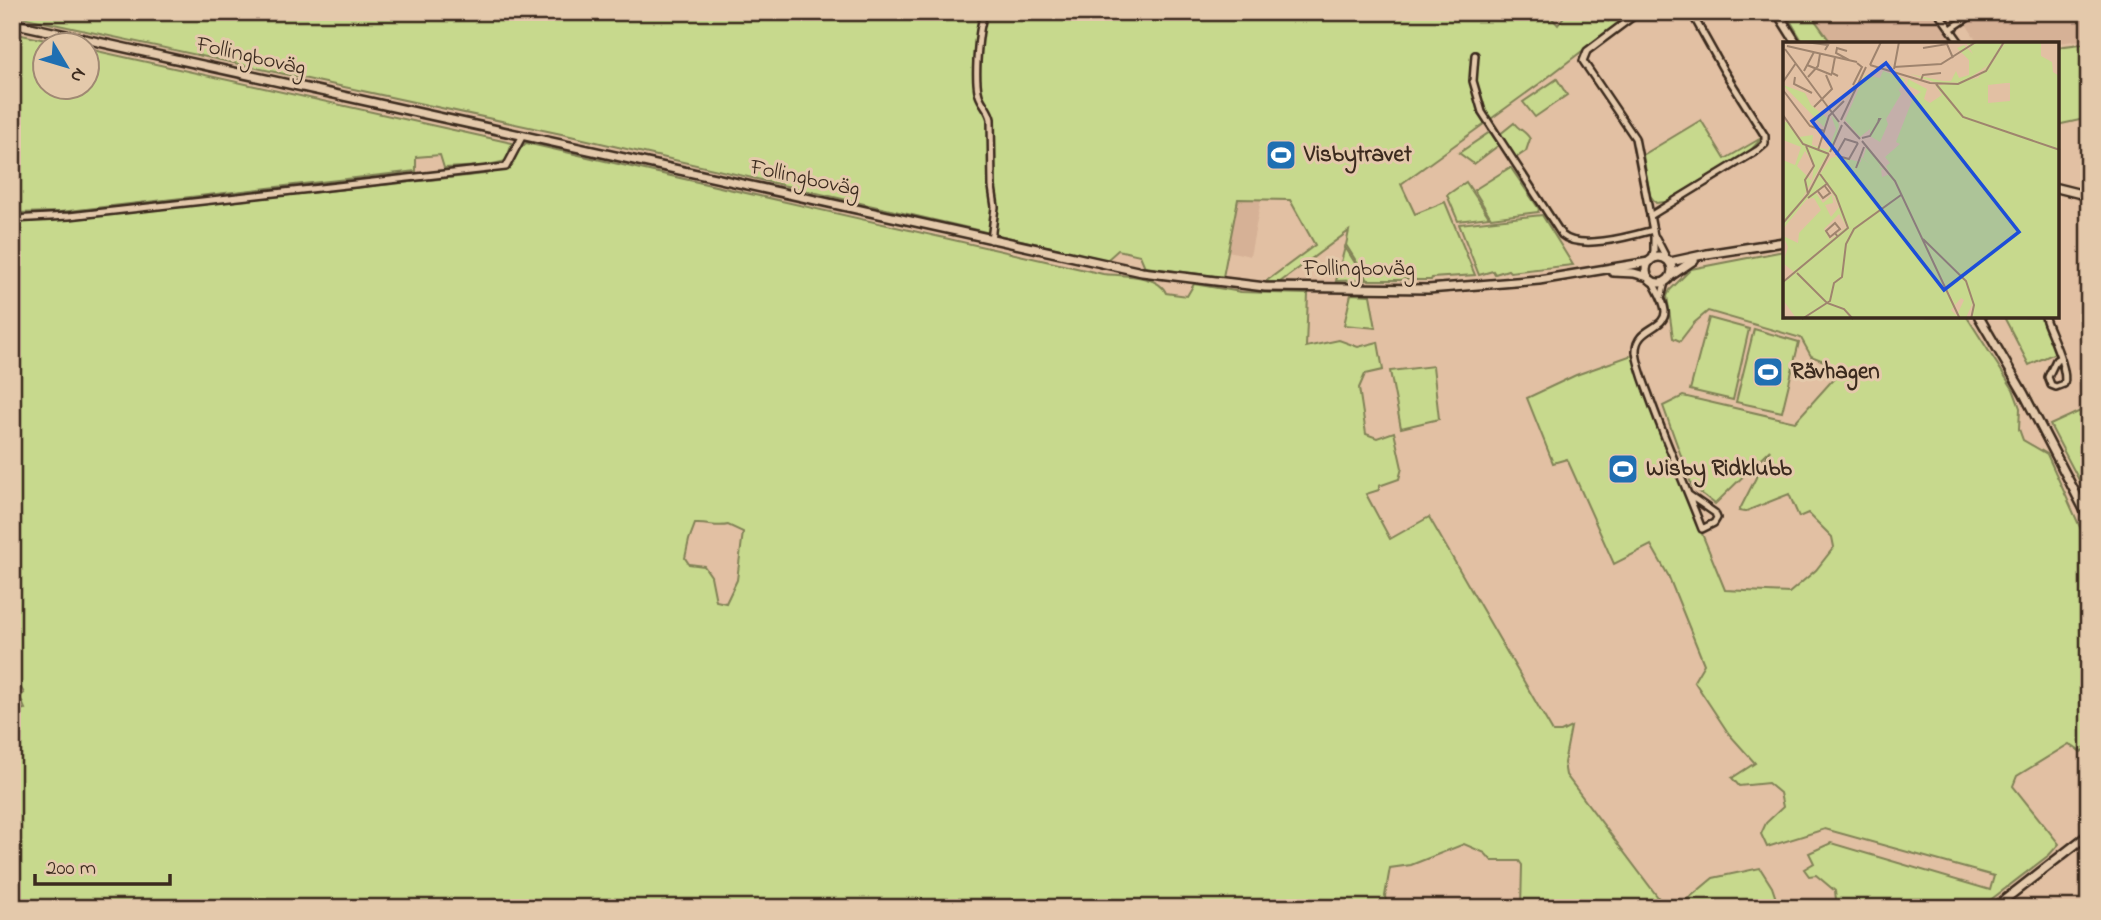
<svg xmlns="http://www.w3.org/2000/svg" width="2101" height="920" font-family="'Indie Flower',sans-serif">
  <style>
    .built { fill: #d6b196 }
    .green { fill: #c7d98d; stroke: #818256; stroke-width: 2; fill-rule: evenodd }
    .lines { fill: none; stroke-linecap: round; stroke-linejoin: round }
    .minor-casing { stroke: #3b2a1e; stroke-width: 10 }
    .secondary-casing { stroke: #3b2a1e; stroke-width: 12 }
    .minor { stroke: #e4c9ab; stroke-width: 5 }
    .secondary { stroke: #e4c9ab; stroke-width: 7 }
    .labels { text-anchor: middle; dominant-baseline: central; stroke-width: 6; stroke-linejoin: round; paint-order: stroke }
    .street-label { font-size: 23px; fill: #3b2a1e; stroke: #e4c9ab }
    .poi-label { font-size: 23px; font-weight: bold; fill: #3b2a1e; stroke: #e4c9ab; text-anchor: start }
    .inset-road { fill: none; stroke: #9f846e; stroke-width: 2 }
    .view { fill: #1d4ed8; fill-opacity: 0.15; stroke: #1d4ed8; stroke-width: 3.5 }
    .inset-edge { fill: none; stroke: #3b2a1e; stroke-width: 3.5 }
  </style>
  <rect width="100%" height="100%" fill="#e2c0a3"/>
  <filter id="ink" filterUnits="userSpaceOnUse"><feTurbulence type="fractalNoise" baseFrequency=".0143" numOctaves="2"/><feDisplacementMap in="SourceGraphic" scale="14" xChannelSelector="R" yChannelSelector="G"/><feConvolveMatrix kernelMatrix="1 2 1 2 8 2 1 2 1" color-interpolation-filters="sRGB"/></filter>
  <g filter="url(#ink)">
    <g class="built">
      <polygon points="1809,12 1935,12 1958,44 1832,44"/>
      <polygon points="1966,12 2083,12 2089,19 2089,39 2050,44 1979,44 1966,24 1970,21"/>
      <polygon points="1238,199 1261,200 1250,256 1228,251"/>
    </g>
    <g class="green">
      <polygon points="12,12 1539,12 1545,18 1551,17 1558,25 1567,12 1589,12 1608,21 1610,12 1633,12 1539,84 1401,184 1415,214 1445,202 1475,275 1432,278 1431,280 1412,280 1410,278 1401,280 1368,280 1346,245 1349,231 1280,282 1265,282 1315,245 1290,200 1238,199 1223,277 1145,267 1140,255 1118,250 1107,260 566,135 12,15"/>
      <polygon points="1785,12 1809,12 1832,44 1804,44"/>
      <polygon points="12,33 70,45 46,46 46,88 88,88 88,49 512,143 506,161 484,166 444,168 440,155 416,157 416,171 60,212 12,213"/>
      <polygon points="2089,43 2089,118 2057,125 2057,47"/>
      <polygon points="1557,79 1567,95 1535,117 1523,102"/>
      <polygon points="1701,120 1725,159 1763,137 1748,153 1665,202 1656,203 1650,196 1643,155"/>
      <path d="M1514,123C1519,130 1526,131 1530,139L1526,151L1514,159L1499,135Z"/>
      <polygon points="1490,132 1499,145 1474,164 1459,153"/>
      <path d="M526,143L1103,274C1121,276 1158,274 1166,293L1187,296L1194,284L1241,292L1308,294L1306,347L1339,340L1358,347L1378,342L1383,370L1365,374L1359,388L1366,434L1377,438L1394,432L1402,468L1399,479L1379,486V490L1366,494L1390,539L1429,517L1553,732H1561L1571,727L1564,763L1566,775L1666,908H1521L1522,865L1519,861H1492L1485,853L1464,844L1411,865L1390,868L1385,896L1389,908H12V813L15,806L12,802V711L25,709L20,697L24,693L16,680L12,664V222L60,220L485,174L512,165L519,150ZM695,524C707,523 717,528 728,525L743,532L737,580L726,603L716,601L711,576L704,566L689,564L685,558L689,540Z"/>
      <polygon points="1509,168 1511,168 1539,209 1538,212 1491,218 1474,190"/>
      <polygon points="1466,182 1489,217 1458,221 1447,195"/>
      <polygon points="1542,215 1573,265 1510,272 1508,270 1495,274 1493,271 1479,275 1459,224"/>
      <polygon points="1345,247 1366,280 1336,281"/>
      <polygon points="1784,251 1784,317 1967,317 2013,389 2020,408 2019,429 2023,440 2047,454 2089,547 2089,745 2081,752 2069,744 2017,776 2013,786 2059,844 2049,855 1980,908 1837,908 1835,891 1816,875 1809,876 1804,869 1814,863 1809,853 1831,843 1990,890 1994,876 1825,829 1767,847 1761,834 1766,823 1783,807 1780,793 1768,783 1739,786 1732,778 1755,763 1729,734 1694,681 1704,664 1668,575 1651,545 1614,564 1567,459 1553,463 1527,398 1576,375 1632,355 1660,431 1725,590 1789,593 1816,570 1834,547 1832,537 1808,513 1799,517 1789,494 1744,512 1739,511 1770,450 1715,504 1692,486 1663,406 1683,396 1795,422 1838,374 1824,361 1811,356 1801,338 1708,311 1694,323 1680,341 1673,338 1667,296 1670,290 1691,269"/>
      <polygon points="1351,294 1370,295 1376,328 1344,325"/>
      <polygon points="2004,317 2043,317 2055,353 2029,365"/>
      <polygon points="1709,318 1749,329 1733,400 1690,390"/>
      <polygon points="1754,329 1799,342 1782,412 1736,402"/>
      <polygon points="1433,366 1439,419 1401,428 1390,371"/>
      <polygon points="2089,407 2089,499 2050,425"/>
      <polygon points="1760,868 1772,887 1776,899 1751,908 1677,908 1713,878"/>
    </g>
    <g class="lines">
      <g class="minor-casing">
        <g id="minor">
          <path d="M985,12C978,27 974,79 979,95C982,104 989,109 991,119L992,187L995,207L991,240"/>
          <polyline points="1639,12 1587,51 1583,61 1635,138 1654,236 1654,252 1652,259"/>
          <polyline points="1938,12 1961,44"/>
          <polyline points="1951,29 1976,12"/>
          <path d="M1475,55L1473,81L1482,112L1562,235C1580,251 1631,236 1653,230"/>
          <polyline points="1650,216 1758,150 1765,144 1765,136 1724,71 1691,12"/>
          <polyline points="12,219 69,216 506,167 522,137"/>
          <polyline points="1656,238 1667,259"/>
          <path d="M1653,282C1657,291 1664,300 1665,311C1666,330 1635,327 1636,352C1638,368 1645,384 1650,398C1666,443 1685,485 1702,529L1714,523L1717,518L1715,513L1689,495"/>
          <polyline points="1662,295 1665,282"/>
          <path d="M2045,317L2046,321C2051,335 2069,371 2064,384L2056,387L2051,385L2048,377L2056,360L2059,358"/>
        </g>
      </g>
      <g class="secondary-casing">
        <g id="secondary">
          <polyline points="1777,12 1797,44"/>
          <polyline points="12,23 1142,272 1265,287 1428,289 1539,280 1649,262"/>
          <polyline points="2057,188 2089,196"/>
          <circle cx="1659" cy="270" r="13"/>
          <polyline points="1670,262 1707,254 1784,242"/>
          <polyline points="1613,272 1634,273 1648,277"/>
          <polyline points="1672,275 1694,260"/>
          <polyline points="1979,317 2024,394 2089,519"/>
          <polyline points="1994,908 2089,834"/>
        </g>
      </g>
      <use href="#minor" class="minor"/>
      <use href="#secondary" class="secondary"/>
    </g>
  </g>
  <defs>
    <g id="stadium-square" transform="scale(1.575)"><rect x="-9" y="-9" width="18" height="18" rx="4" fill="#1f6fb2" stroke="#e4c9ab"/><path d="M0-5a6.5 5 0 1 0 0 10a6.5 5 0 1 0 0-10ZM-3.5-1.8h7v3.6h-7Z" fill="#fff"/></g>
  </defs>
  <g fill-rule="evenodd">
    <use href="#stadium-square" x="1281" y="155"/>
    <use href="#stadium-square" x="1768" y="372"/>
    <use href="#stadium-square" x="1623" y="469"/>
  </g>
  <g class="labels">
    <g class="street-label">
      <text transform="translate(251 57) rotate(13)">Follingboväg</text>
      <text transform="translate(805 179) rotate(12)">Follingboväg</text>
      <text x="1359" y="269">Follingboväg</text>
    </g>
    <g class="poi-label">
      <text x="1304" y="155">Visbytravet</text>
      <text x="1791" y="372">Rävhagen</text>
      <text x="1646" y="469">Wisby Ridklubb</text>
    </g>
  </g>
  <g transform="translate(1783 42)">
    <rect width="276" height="276" fill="#e2c0a3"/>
    <path d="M183,0H220L211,19L182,39L157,42L127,32L160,39H168L173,29L176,36L186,33V18L174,6L181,3L190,12ZM223,0H258V14L269,20L270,30L276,34V276H188L190,260L183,276H178L175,271L181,258L178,256L172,263L103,124L107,121L102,115L117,102L113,100L130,56L121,49L130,55L138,50L124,43L125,37L144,47L141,57L147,61L159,53L153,44L195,36ZM223,41H227V59L205,61V43ZM100,29L120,36L122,38L116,48L107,32L118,52L103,77L105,82L97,100L87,94V87L77,95L62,78L82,33L97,36ZM0,43L22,51L28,63L44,76L41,85ZM48,73L55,80L56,83L53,97L15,164L48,116L55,114L51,105L60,116L78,120V115L88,123L80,116L84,104L100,123L96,125L104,128L98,127L99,135L107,132L111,139L171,264L168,268L176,276H13L0,258V240L12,231L0,221L5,205L0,194L15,201L16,191L38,168L31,156L24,157L0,187V118L12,123L18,105L0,98V81L5,79L22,105L16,95L30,93L29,103L45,108L53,87ZM22,109L31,122L29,139L14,124ZM45,142L56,165L48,175L42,163L50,161L49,153L40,161L33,151ZM56,172L64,185L47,198L41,187Z" fill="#c7d98d" fill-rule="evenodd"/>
    <path class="inset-road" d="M22,0L45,3L42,8M4,4L74,20M140,6L164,2L170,16M2,7L56,80M64,9L54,6L53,11L66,18M52,15L49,31L55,34M24,23L49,33M87,23L147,41L175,42L203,29L221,0M87,23L98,0M111,25L158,22L193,0M111,27L116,0M21,29L31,10M12,35L11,42L29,51M25,35L35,24L37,12M138,38L140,33L158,31M0,40L13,21M153,42L180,75L277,108M70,43L79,25L74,21M0,48L27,84L41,89M31,65L49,47L43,33M0,73L20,102L46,112M58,78L83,25M61,80L77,97M79,96L87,94L90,89L97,77H96L95,81M79,99L112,139L177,277M23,104L31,124L22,138L25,152M35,108L46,74L61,59M47,110L59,83M53,113L62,97L75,101M55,114L66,117L75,101M73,126L81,105M34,148L40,156L47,151L41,143M25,156L45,141M0,181L25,152L46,112M52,191L47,195L43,189L52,181L57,187L52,191L55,195M140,197L183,239L191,263L188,277M14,231L44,261L61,267L70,277M0,240L65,186L53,154L37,132M19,277L47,259L51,241L59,235L63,202L71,187L118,153"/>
    <path class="view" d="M103,21L236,190L161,248L29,79Z"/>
    <rect width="276" height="276" class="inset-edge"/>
  </g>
  <rect width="2101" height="920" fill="none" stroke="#e4c9ab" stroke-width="42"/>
  <rect x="21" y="21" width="2059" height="878" fill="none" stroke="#3b2a1e" stroke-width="2.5" filter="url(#ink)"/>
  <g transform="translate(66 66) rotate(128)"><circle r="33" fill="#e4c9ab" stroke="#a08973" stroke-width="2"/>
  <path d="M0-5L12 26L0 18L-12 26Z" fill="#1f6fb2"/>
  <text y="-10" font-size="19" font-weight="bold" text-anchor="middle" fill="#3b2a1e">N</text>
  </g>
  <path d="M35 874v10h135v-10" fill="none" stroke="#3b2a1e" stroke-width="3.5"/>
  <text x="46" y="874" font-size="21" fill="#3b2a1e" stroke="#e4c9ab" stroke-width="5" paint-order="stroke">200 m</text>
</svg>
